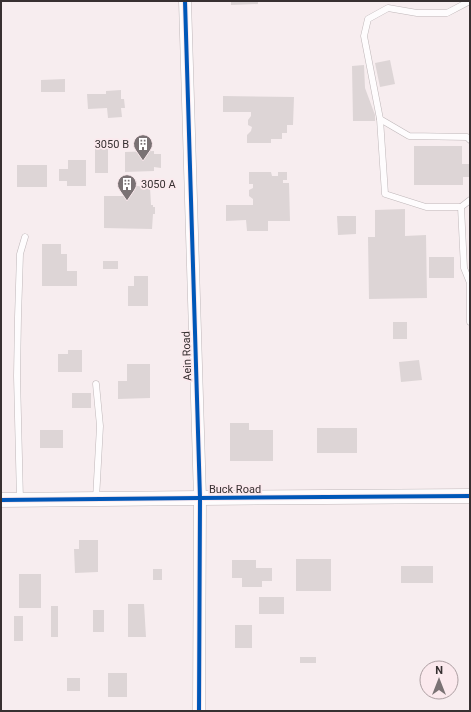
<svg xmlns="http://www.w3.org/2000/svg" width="471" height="712" font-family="Roboto,sans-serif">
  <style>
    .building { fill: #ddd5d6 }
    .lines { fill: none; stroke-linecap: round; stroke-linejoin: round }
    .service-casing { stroke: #bfb7b9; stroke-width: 7 }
    .minor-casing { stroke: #bfb7b9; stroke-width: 13 }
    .tertiary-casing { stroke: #bfb7b9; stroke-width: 15 }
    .service { stroke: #fefcfd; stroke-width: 6 }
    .minor { stroke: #fefcfd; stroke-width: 12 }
    .tertiary { stroke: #fefcfd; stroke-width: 14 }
    .cycleway-casing { stroke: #fbe9ed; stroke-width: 6 }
    .cycleway { stroke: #0057b8; stroke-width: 4 }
    .labels { text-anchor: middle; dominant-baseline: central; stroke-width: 3.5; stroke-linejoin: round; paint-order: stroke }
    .poi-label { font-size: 11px; fill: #373031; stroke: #fbe9ed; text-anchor: end }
    .street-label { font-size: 11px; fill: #373031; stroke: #fbe9ed }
  </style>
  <rect width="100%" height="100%" fill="#f7edef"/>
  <g class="building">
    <polygon points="231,1 258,1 258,4 231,5"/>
    <polygon points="390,60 395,84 380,87 375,63"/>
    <polygon points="364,65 365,88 375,115 375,121 353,121 352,66"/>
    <polygon points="65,79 65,92 41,92 41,80"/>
    <polygon points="121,90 121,99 124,99 125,108 121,108 122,117 108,118 107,108 88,109 87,94 106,94 106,91"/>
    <polygon points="223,96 294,97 293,125 287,125 287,133 282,133 282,139 271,139 271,143 247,143 247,135 251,131 252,127 248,125 248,120 251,116 251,112 223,112"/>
    <polygon points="414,146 462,146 462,164 470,164 470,177 463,177 463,185 414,185"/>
    <rect x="95" y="147" width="13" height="26"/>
    <polygon points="154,151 154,154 161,154 161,168 154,167 154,171 125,172 125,152"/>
    <polygon points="68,160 86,160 86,186 67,186 67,181 59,181 59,169 68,169"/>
    <rect x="17" y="165" width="30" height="22"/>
    <polygon points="249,172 271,172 272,176 278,176 278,172 287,172 287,180 283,180 283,183 289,183 290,221 268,221 268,231 247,231 246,220 226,221 226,205 253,205 253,199 249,196 249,190 253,188 253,184 249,184"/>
    <polygon points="123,181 137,181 137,186 150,187 151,205 153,205 153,207 155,207 155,214 153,214 152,229 104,228 104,196 123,196 123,193 121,193 121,191 123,191"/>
    <polygon points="405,209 405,236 426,235 427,298 369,299 368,237 375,237 375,210"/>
    <polygon points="337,216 356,216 356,234 338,235"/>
    <polygon points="42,244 61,244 61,254 67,254 67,271 77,271 77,286 42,286"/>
    <rect x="429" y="257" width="25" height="21"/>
    <rect x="103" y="261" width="15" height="8"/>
    <polygon points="134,276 148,276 148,306 128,306 128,286 134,286"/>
    <rect x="393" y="322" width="14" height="17"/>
    <polygon points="68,350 82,350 82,372 58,372 58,354 68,354"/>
    <polygon points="419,360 422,380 401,382 399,362"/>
    <polygon points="127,364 150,364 150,398 118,399 118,381 127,381"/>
    <rect x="72" y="393" width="19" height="15"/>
    <polygon points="230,423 249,423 249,430 273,430 273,461 230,461"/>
    <rect x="317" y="428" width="40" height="25"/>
    <rect x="40" y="430" width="23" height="18"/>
    <polygon points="79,540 98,540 98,572 75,573 74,549 79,549"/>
    <rect x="296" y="559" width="35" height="32"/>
    <polygon points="232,560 256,560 256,568 272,568 272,581 262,581 262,587 242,587 242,578 232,578"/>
    <rect x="401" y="566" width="32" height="17"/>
    <rect x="153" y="569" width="9" height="11"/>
    <rect x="19" y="574" width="22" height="34"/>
    <rect x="259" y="597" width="25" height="17"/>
    <polygon points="128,604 144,604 146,637 128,637"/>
    <rect x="51" y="606" width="7" height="31"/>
    <rect x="93" y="610" width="11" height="22"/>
    <rect x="14" y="616" width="9" height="25"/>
    <rect x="235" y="625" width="17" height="23"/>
    <rect x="300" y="657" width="16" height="6"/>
    <rect x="108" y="673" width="19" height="24"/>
    <rect x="67" y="678" width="13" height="13"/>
  </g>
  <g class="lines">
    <g class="service-casing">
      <g id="service">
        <polyline points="470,1 447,13 417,13 388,8 368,19 364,36 380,119 409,136 467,137 470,140"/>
        <polyline points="380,119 385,194 426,207 461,207 470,200"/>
        <polyline points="461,207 464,268 470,283 470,322"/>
        <polyline points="96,499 100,426 96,384"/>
        <polyline points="20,500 17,376 18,317 20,254 25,237"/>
      </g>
    </g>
    <g class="minor-casing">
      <polyline id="minor" points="185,1 200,498 199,711"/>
    </g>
    <g class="tertiary-casing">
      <polyline id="tertiary" points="1,500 200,498 470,496"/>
    </g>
    <use href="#service" class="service"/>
    <use href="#minor" class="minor"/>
    <use href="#tertiary" class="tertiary"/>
    <g class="cycleway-casing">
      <g id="cycleway">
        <polyline points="185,1 200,498 199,711"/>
        <polyline points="1,500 200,498 470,496"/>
      </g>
    </g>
    <use href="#cycleway" class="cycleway"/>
  </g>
  <defs>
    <g id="building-pin" transform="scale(1)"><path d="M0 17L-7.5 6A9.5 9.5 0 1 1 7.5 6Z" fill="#7a7274" stroke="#fbe9ed"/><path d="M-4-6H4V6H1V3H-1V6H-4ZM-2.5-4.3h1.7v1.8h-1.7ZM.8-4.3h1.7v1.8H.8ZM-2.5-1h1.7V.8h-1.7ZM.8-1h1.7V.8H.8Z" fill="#fff"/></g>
  </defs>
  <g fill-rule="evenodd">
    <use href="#building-pin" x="143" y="144"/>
    <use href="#building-pin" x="127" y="184"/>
  </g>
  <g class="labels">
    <g class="poi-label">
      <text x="129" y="144">3050 B</text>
      <text x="141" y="184" text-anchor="start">3050 A</text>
    </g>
    <g class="street-label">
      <text transform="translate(187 356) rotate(-92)">Aein Road</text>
      <text x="235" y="489">Buck Road</text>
    </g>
  </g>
  <rect width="471" height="712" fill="none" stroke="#373031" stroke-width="4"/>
  <g transform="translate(439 680)"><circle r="19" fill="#fbe9ed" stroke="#ad9fa2"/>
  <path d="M0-3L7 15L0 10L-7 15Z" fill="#7a7274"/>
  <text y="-6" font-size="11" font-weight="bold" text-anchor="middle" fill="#373031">N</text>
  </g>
</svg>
